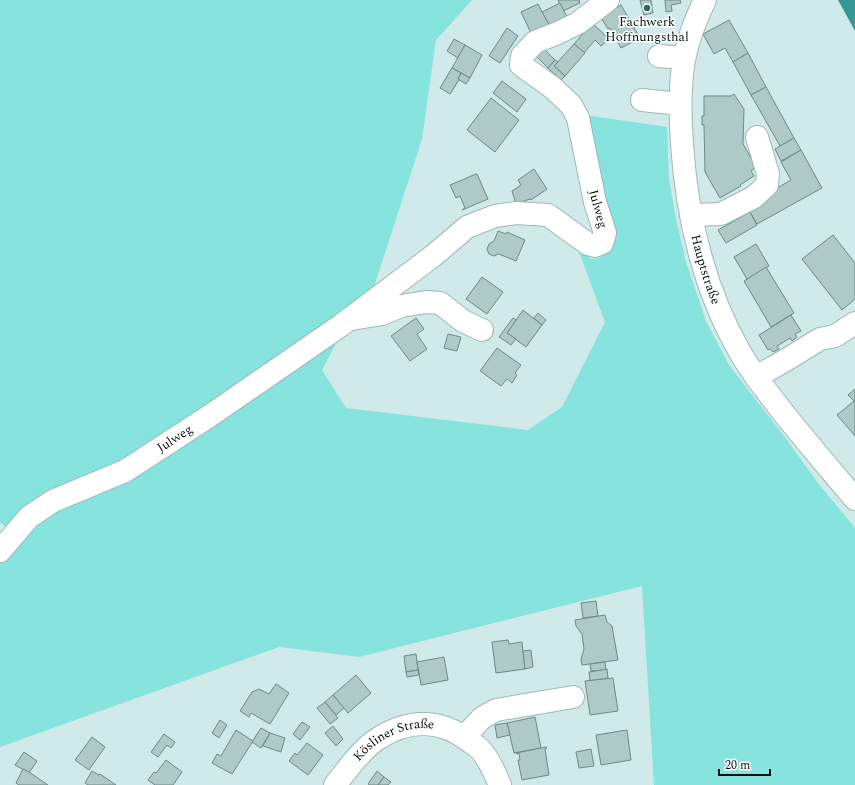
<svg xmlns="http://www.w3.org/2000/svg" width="855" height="785" font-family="Spectral,serif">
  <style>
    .green { fill: #86e3de }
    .water { fill: #369995 }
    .building { fill: #afc9c7; stroke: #6f8987 }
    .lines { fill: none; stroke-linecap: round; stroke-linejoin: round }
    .minor-casing { stroke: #9eb8b7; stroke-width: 24 }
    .major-casing { stroke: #9eb8b7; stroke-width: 24 }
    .minor { stroke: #fff; stroke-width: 22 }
    .major { stroke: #fff; stroke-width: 22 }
    .poi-dot { fill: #226d6a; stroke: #fff; stroke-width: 1.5 }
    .labels { text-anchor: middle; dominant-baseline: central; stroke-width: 3; stroke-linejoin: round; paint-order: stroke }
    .poi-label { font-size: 13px; fill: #06100f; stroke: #fff }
    .street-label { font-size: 13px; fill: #06100f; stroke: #fff }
  </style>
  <rect width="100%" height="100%" fill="#cfeae8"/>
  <g class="green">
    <polygon points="0,0 472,0 436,40 422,139 372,293 208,410 7,528 0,522"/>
    <polygon points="585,115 667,127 669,179 676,219 686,262 706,321 729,365 784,436 818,483 855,528 855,785 654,785 642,586 359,657 279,647 0,747 0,563 23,532 341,334 322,370 346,408 528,430 562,407 605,322 578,249 591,259 599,258 606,253 614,232"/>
  </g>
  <polygon class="water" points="838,0 855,0 855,31"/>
  <g class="building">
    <polygon points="558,0 579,0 580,3 563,11"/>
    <polygon points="640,0 651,0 653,13 644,15"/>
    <polygon points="665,0 680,0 681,3 671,5 672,11 666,12"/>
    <polygon points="560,3 569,21 551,30 542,12"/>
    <polygon points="538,4 549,25 531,33 521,12"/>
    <polygon points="621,5 640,38 621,48 610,28 608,29 600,16"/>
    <polygon points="729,20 748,53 733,62 725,48 714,54 703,34"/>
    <polygon points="592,23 606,36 608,40 601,46 595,40 584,53 574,44"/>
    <polygon points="507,28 518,36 500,63 489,56"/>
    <polygon points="454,39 465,45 458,58 447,51"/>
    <polygon points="574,44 585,53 565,76 554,66"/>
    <polygon points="465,45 482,55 470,78 452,68"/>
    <polygon points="541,46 555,60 548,68 534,54"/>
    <polygon points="748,53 766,87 751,95 733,62"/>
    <polygon points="555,60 558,62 554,66 565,76 561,80 548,68"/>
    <polygon points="452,68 461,73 458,79 459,80 450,94 440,88"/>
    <polygon points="461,73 470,78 466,84 458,79"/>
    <polygon points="502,81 526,99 517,112 493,93"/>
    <polygon points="766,87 794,138 780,146 751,95"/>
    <polygon points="734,94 744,109 743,144 756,167 751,171 754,176 740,185 741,186 720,198 705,172 704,125 702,125 702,116 704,116 704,96 731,96"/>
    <polygon points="491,98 519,120 495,152 467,130"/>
    <polygon points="794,138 801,150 781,161 775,149"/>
    <polygon points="801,150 822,188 757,224 746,206 791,180 781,162"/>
    <polygon points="534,169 547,189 531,200 530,199 516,204 512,191 521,185 518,180"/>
    <polygon points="476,174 477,174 488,199 462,210 465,208 460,196 456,198 450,185"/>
    <polygon points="750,212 757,225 726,243 718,230"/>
    <polygon points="498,231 506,234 507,232 525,240 516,261 499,254 494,256 489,254 487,249 489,244 494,241"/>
    <polygon points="833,235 855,263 855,299 842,310 802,259"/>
    <polygon points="756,244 769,266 747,279 734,257"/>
    <polygon points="766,267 794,313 771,327 744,281"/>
    <polygon points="482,277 503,292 487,314 466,299"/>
    <polygon points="523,310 542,325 526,347 507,333"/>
    <polygon points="538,313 546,320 542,325 534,318"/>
    <polygon points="791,315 801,331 795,334 797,337 792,341 790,338 777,346 779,349 773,352 770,349 768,350 759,335"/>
    <polygon points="416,318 424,329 417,334 427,349 410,361 391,336"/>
    <polygon points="513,318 516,320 507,333 516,339 511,345 499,337"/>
    <polygon points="448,334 461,337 457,351 444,348"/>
    <polygon points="497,348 521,365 515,373 517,375 512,383 507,379 501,386 480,371"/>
    <polygon points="855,389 855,402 848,395"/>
    <polygon points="854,401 855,402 855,436 837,415"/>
    <polygon points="596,601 598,616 583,618 581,603"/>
    <polygon points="605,615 607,622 612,626 618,660 582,665 581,659 584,649 582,634 576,626 575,620"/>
    <polygon points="508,640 509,644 522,642 525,669 496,673 492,642"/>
    <polygon points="531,650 533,667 525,669 523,651"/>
    <polygon points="416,654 418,670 406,672 404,656"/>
    <polygon points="444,657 448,680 421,685 417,662"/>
    <polygon points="605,662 606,670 591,671 590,664"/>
    <polygon points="607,669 608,678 590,681 589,672"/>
    <polygon points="418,670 419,675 407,677 406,672"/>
    <polygon points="356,675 371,693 348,713 333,695"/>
    <polygon points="613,678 618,711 590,715 585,681"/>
    <polygon points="276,684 289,693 270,724 251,713 249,717 240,711 252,692 259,689 269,694"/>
    <polygon points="333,695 344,708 336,715 325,702"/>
    <polygon points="325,702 338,718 330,724 317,708"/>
    <polygon points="535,717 541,748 514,753 507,723"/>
    <polygon points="220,720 227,725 219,738 212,733"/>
    <polygon points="302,722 310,727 300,740 293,734"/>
    <polygon points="507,723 510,735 497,738 495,725"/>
    <polygon points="333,726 343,739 336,746 325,733"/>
    <polygon points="261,728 270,733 261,748 252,742"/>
    <polygon points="236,730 253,741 232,774 212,763 217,754 221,756"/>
    <polygon points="627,730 631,760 601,765 596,735"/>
    <polygon points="270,733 285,738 281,752 263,746"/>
    <polygon points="164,734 175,742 171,748 167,745 158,757 151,752"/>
    <polygon points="92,737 105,747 89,770 75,760"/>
    <polygon points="307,743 323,755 308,775 289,761 295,753 297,755"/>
    <polygon points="546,747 547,748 545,749 549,775 522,780 518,760 520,760 519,753 517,754 516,753"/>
    <polygon points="591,749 594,766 579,768 576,752"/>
    <polygon points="24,752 37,761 29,773 15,765"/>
    <polygon points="166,760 182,772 173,785 155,785 148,780 154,772 156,773"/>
    <polygon points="23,769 29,772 48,785 19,785 16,783"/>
    <polygon points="92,771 99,775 100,774 116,785 88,785 85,783"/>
    <polygon points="377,771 384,777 378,785 370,785 368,784"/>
    <polygon points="384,777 391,782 388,785 378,785"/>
  </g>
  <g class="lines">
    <g class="minor-casing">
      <g id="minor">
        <polyline points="659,56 684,58"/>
        <polyline points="642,100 680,104"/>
        <polyline points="691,215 721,214 754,197 767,185 768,174 757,137"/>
        <polyline points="352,319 382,314 401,306 426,302 440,303 463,321 482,330"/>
        <polyline points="756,377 786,360 820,339 835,336 855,323"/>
        <path id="s1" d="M0,551L29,517L53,501L125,471L211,415L340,326L433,256L467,227L495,216L516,213L548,215L588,244L595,246L602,243L605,233L595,202L578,118L571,105L553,88L521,65L522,56L535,42L558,33L578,23L608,0"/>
        <polyline points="464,737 482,718 496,710 573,697"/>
        <path id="s2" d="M335,785C347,770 360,751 376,740C407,719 440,718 469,741C473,744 478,747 481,750C490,761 495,773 500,785"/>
      </g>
    </g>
    <g class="major-casing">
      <g id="major">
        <path id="s3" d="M705,0C696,18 688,40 684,60C679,88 680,116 682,144C687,218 704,290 741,354C752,373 765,389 778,406C803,438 829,468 855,499"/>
      </g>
    </g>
    <use href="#minor" class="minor"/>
    <use href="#major" class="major"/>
  </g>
  <circle class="poi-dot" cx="647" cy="8" r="4"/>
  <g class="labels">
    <g class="poi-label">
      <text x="647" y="22">Fachwerk<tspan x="647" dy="15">Hoffnungsthal</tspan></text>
    </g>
    <g class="street-label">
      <text transform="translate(598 209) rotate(75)">Julweg</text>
      <text stroke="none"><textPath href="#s3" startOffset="276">Hauptstraße</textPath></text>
      <text stroke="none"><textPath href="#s1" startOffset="211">Julweg</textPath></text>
      <text stroke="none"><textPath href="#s2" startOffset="78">Kösliner Straße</textPath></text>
    </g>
  </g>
  <path d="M719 769v6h51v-6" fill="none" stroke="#06100f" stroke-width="2"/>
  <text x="725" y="769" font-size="12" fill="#06100f" stroke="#ffffff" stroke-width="3" paint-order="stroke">20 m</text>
</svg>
